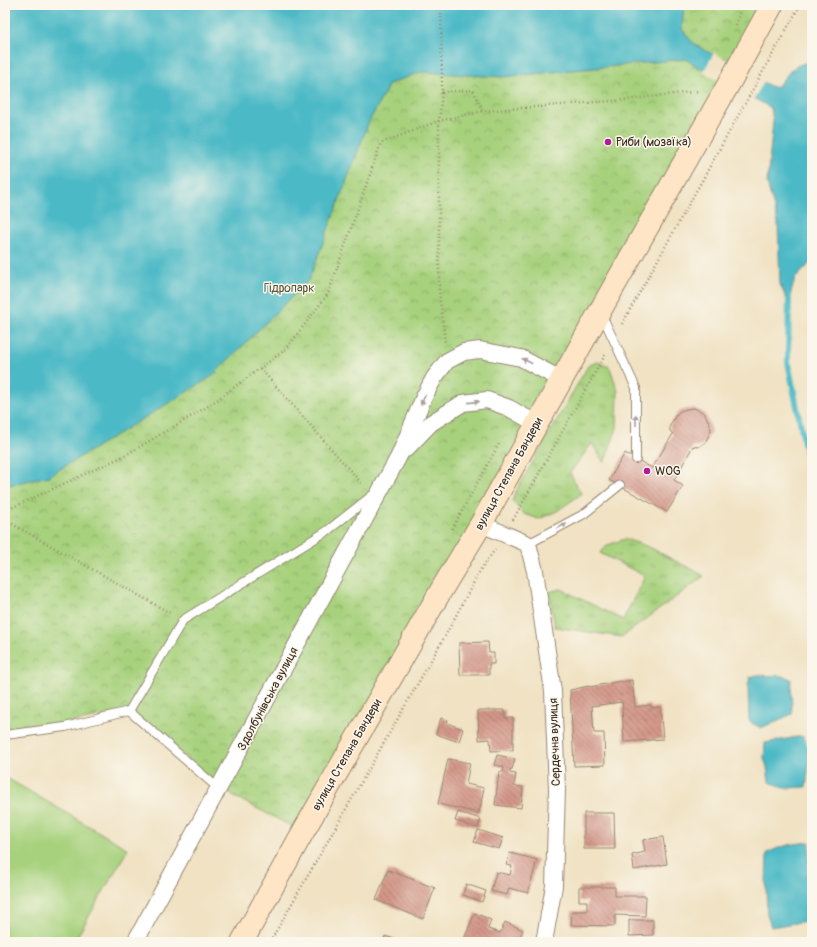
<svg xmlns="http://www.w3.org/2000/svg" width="817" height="947" font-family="Pangolin,sans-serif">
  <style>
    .grass { fill: url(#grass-tufts); stroke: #717e4e }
    .park { fill: url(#park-crowns); stroke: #717e4e }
    .garden { fill: #a7d17d; stroke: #717e4e }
    .water { fill: #4cb9c6; stroke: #447272 }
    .pier { fill: #f0e2c3 }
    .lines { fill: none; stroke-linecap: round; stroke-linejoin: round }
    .stream { stroke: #4cb9c6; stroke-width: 6 }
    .building { fill: url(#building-back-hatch) }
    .lane-casing { stroke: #968670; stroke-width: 10 }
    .street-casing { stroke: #968670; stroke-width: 18 }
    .secondary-casing { stroke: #968670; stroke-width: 24 }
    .path { stroke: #968670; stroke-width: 2.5; stroke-dasharray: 1 3; stroke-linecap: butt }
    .lane { stroke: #fff; stroke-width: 8 }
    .street { stroke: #fff; stroke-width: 16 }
    .secondary { stroke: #fee5c5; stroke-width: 22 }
    .oneway { fill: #a79f9a }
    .poi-dot { fill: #b5179e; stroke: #fbf7ec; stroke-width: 1.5 }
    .labels { text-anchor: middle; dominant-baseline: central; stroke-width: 3; stroke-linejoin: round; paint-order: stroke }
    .poi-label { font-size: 12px; fill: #3b2a1e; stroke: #fbf7ec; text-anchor: start }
    .park-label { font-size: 12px; fill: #565436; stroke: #fbf7ec }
    .street-label { font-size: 12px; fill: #3b2a1e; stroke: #fbf7ec }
  </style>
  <defs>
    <pattern id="grass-tufts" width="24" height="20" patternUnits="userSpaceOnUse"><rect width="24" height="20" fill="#a7d17d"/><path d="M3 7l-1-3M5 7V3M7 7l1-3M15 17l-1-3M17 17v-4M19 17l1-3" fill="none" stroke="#89aa66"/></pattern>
    <pattern id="park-crowns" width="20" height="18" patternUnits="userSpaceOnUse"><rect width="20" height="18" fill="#a7d17d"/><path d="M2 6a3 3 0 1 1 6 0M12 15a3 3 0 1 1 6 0" fill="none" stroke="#89aa66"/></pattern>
    <pattern id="building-back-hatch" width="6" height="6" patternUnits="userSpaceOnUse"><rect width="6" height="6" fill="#d39789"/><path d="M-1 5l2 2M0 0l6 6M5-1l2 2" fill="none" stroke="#ac7b6f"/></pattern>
  </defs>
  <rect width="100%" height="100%" fill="#fbf7ec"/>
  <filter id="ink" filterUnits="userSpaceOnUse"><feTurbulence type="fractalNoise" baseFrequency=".025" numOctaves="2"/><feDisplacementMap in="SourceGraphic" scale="8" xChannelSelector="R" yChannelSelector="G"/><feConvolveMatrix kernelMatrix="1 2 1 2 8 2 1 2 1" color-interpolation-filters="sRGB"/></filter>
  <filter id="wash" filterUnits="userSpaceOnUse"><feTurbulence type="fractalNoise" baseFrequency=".012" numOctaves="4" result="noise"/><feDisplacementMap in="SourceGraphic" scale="16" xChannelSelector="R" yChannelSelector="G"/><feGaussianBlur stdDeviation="0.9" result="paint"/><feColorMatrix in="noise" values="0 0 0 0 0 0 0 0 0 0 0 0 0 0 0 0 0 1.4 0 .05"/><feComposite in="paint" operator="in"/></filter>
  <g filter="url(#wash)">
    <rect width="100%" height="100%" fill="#f0e2c3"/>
    <g class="grass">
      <polygon points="597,362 605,364 610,368 618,391 617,428 604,463 592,443 570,473 581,494 557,511 539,519 524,514 512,502 517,489 588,366"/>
      <polygon points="625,539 649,547 704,576 622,637 555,627 549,592 561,589 623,620 645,576 600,553 608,545"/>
    </g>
    <polygon class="park" points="5,5 772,5 303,832 233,796 129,711 5,735"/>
    <polygon class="garden" points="5,777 128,849 74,942 5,942"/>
    <g class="water">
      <path d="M5,5H684L682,29L692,42L701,48L772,87H777C788,74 793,63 812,62V261L795,279L788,303L780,284L778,222L767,183L773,122L771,108L693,64L686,59L502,77L421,72L389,84L368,124L309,280L211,377L49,476L5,486Z"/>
      <polygon points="757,675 783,676 791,679 792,714 761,728 752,723 749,720 748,686 750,677"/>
      <path d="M802,736C813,748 808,772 806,787L787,788L769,782L767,767L764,758L765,743Z"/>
      <path d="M810,842L807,876V893L812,920L771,927L767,914L766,884L767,853C783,845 793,844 810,842Z"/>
    </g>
    <polygon class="pier" points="714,53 765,80 753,100 703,72"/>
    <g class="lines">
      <polyline class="stream" points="789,296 788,362 809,467 812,473"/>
    </g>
    <g id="blocks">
      <g class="building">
        <polygon points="694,408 704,413 710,424 711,431 705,443 698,447 693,446 674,480 683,486 667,512 609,480 625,453 652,468 673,434 670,431 670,425 676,415 680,411 687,409"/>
        <polygon points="488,642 489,653 494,653 494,664 489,664 489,675 460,675 459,643"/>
        <polygon points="632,680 635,707 651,705 651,708 660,707 663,739 624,742 622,708 623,708 622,702 592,706 594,733 604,733 605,765 574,766 570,690 589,686 590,687 621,681 622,682"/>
        <polygon points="478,710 505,710 505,718 513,718 513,750 491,751 490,739 479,740"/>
        <polygon points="441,718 448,720 447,723 463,729 459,742 436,734"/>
        <polygon points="497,755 515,759 512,769 510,769 510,773 516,774 514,786 523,787 521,808 495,805 499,772 503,772 504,767 494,765"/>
        <polygon points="448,759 470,763 466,784 484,788 479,813 438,804"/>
        <polygon points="458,812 481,819 478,828 455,821"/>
        <polygon points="584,813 614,813 615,849 584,849"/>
        <polygon points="478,830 503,838 499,849 474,842"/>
        <polygon points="663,837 667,864 634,870 632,855 645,852 643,840"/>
        <polygon points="510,853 537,860 528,893 509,888 507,895 491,891 496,872 510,875 512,866 506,865"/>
        <polygon points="388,870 435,888 423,919 376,900"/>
        <polygon points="466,884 486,891 482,902 463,895"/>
        <polygon points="579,887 615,887 615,896 646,896 645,916 615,915 615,926 571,925 572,911 587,911 587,901 579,901"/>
        <polygon points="475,913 491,920 488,929 500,933 505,922 523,930 518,942 473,942 464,939"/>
        <polygon points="629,920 653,920 653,935 629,936"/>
        <polygon points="385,936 403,942 383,942"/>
      </g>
    </g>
  </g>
  <g filter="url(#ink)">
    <use href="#blocks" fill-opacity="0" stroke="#968670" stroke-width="1"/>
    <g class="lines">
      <g class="lane-casing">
        <g id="lane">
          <polyline points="601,313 636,388 636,459"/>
          <polyline points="528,544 584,514 620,485"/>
          <polyline points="129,711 183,620 327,531 374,494"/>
          <polyline points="5,735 65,727 129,711 219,789"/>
        </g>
      </g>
      <g class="street-casing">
        <g id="street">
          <polyline points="406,449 431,423 463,403 487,400 509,408 537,424"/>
          <polyline points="481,524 528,544 535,571 553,691 557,790 554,886 544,942"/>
          <polyline points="135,942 399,456 424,397 434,378 447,361 464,352 480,350 521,358 562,380"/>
        </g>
      </g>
      <g class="secondary-casing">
        <polyline id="secondary" points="242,942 303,832 443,587 481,524 600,311 732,78 772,5"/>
      </g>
      <g class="path">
        <polyline points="441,5 442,92 439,121 439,290 445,342"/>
        <polyline points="736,25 742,5"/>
        <polyline points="442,92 473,90 483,111"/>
        <polyline points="622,324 800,5"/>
        <polyline points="260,368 363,485"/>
        <polyline points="5,511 126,455 210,405 285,350 328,294 381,143 439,121 483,111 624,100 700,91"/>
        <polyline points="5,520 172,614"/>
        <polyline points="513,520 605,355"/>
        <polyline points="452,529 500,442"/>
        <polyline points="270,942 445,636 481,569 496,548"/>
      </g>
      <use href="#lane" class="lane"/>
      <use href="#street" class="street"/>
      <use href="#secondary" class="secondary"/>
    </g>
    <defs><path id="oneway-solid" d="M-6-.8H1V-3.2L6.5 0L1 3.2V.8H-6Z"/></defs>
    <g class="oneway">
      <use href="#oneway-solid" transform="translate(527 361) rotate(-153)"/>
      <use href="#oneway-solid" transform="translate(423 400) rotate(114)"/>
      <use href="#oneway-solid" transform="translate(474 402) rotate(-6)"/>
      <use href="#oneway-solid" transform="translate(636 420) rotate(-90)"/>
      <use href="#oneway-solid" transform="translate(562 526) rotate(-29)"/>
    </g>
  </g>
  <g class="poi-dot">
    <circle cx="608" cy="142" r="4"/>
    <circle cx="647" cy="471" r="4"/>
  </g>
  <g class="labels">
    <g class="poi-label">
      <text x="616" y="142">Риби (мозаїка)</text>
      <text x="655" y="471">WOG</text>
    </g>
    <g class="park-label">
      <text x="289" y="288">Гідропарк</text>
    </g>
    <g class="street-label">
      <text transform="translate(509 474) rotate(-61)">вулиця Степана Бандери</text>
      <text transform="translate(268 699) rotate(-62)">Здолбунівська вулиця</text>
      <text transform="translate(555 742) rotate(-92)">Сердечна вулиця</text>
      <text transform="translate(347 755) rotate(-60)">вулиця Степана Бандери</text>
    </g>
  </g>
  <rect width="817" height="947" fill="none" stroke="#fbf7ec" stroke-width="20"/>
</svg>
